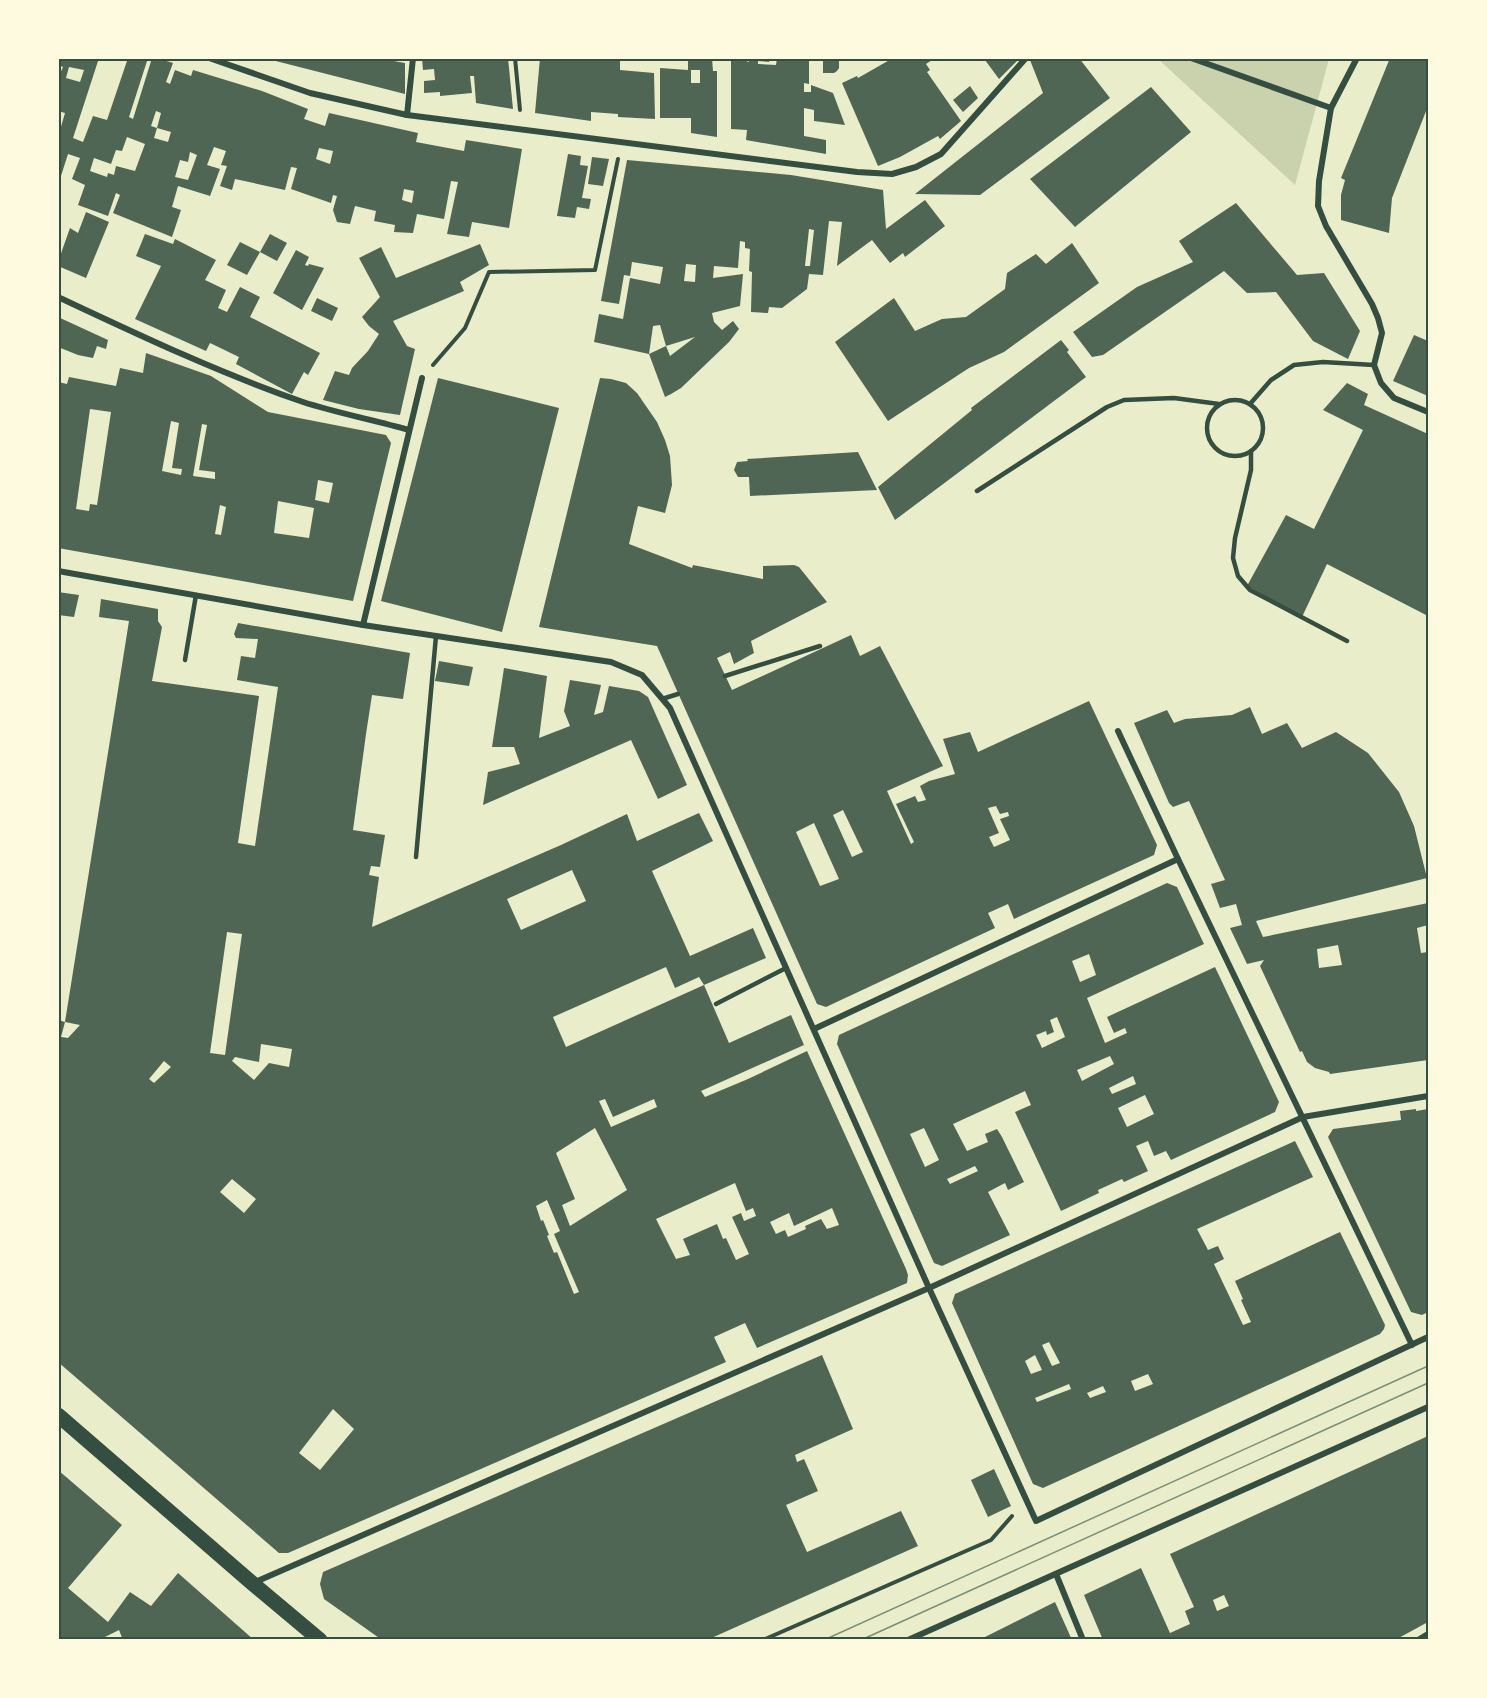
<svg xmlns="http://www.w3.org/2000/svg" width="1487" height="1698" font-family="'Crimson Pro',serif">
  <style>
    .green { fill: #cad2ad }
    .building { fill: #4f6655; fill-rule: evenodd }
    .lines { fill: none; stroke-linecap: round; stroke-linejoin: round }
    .path { stroke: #344e41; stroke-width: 4 }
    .service { stroke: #344e41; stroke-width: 4.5 }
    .minor { stroke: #344e41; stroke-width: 6 }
    .primary { stroke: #344e41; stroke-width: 15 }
    .tram { stroke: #7c8e77; stroke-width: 1.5 }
    .neatline { fill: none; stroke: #344e41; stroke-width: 2 }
  </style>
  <rect width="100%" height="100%" fill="#e9edc9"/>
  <polygon class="green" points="1158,59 1329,59 1295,185"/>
  <g class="building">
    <path d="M58,58H99L73,138L83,142L93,116L107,120L128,58H148L129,117L133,119L152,58H157L173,63L166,82L170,84L175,70L191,76L193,70L262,91L308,109L304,119L325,126L329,113L418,133L416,142L464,151L466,140L522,149L509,228L472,222L469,237L447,234L458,182L451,181L444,219L417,214L413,233L394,232L395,225L374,221L376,211L355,206L350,224L337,222L333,210L337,196L333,195L331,203L291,189L297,168L291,167L285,190L235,179L232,190L220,186L227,166L221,165L226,151L214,147L207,165L220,169L210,196L178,186L172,207L181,210L172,237L113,213L120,195L116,193L108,216L78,205L85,185L72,179L80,158L68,154L61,176L58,175V129L60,130L65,113L58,111V78L63,67L58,65ZM69,67L84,70L80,82L66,78ZM156,111L161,113L157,128L151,126ZM157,128L171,132L168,142L154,138ZM127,137L145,144L135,171L116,166L114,175L108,173L107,177L90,171L94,158L111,164L116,150L122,151ZM319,148L333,151L330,164L316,159ZM190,152L197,155L188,180L175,177L180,160L188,162ZM404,189L414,191L412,203L402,200Z"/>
    <polygon points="264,58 394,58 394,61 405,63 405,94"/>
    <polygon points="422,58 508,58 513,109 476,103 474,76 470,76 472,93 440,96 440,92 424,93 424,81 435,80 434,69 423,70"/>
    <polygon points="540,58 620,58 620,70 654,73 655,119 618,117 618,114 591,112 591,121 535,113"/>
    <path d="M688,58H712L713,71H717V137L691,133V118H660V68L688,70ZM691,70H700V83H691Z"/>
    <polygon points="731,58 746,58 746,61 749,62 749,58 769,58 769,62 758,61 758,64 776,65 777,58 804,58 809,60 809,84 804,83 804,92 811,92 811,85 833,93 845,125 814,121 814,110 804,108 804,136 826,140 826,154 746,140 747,130 731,129"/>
    <polygon points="823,58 839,58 839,68 837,71 834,73 823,73"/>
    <polygon points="893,58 935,58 926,64 930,70 927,72 961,121 940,139 938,136 900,157 878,166 842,83 857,76 858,78"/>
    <polygon points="986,58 1020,58 999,79 985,60"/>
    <polygon points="1031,58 1079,58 1110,98 980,195 915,194 1043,93 1030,60"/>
    <polygon points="1390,58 1428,58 1428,106 1392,198 1389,233 1341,220 1341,195 1345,180 1341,178"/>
    <polygon points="970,86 978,98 963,112 953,100"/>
    <polygon points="1151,87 1191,132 1075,227 1030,179"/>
    <polygon points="568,154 581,156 580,165 588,166 582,198 591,199 589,209 577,207 575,218 557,216"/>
    <polygon points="592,157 609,159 603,186 588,184"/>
    <path d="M627,160L791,175L883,190L886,229L925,200L945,226L905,257L903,253L890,263L872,240L837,266L842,222L829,221L823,275L809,274L807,289L782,308L769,307L768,313L751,312L752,272L749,271L750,249L745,248V242L740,241L738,268L714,266L713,278L743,274L740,306L712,313L714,322L722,330L733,321L739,329L729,342L681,388L671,394L665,397L649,354L666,346L670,356L695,337L666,346L660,325L653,326L649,354L594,342L599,314L623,319L630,278L660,284L663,267L632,262L630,276L624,275L619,304L601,301ZM809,229L814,230L810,266H805ZM686,264L696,265L695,282L684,281Z"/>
    <polygon points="1236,203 1297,275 1324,273 1360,331 1348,359 1313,341 1276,292 1247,293 1224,271 1103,355 1092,357 1073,332 1137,287 1193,262 1179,241"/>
    <polygon points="86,212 109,222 86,278 58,266 58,262 70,228 78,233"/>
    <polygon points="145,234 173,244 175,239 216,260 205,280 226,290 218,308 227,312 240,287 260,297 250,317 320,353 308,375 304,372 292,394 236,364 239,357 210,343 206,351 135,319 161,266 136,256"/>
    <polygon points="270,234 287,243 277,261 260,252"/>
    <polygon points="240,242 260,252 247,275 227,265"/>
    <polygon points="1072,243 1099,283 1004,352 969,368 888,421 835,342 894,298 915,331 942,319 966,317 1005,289 1007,273 1036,254 1046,264"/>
    <polygon points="480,244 489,265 460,282 464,291 393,321 407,346 415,349 400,415 359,409 323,400 335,371 349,375 352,368 368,351 379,334 369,326 362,317 380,297 359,258 381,247 396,278"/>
    <polygon points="296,250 309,257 305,265 308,266 309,264 324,268 302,310 273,293"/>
    <polygon points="317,298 338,308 332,321 311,311"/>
    <polygon points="58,317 108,340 106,349 97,346 93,358 78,355 58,347"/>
    <polygon points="1414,335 1428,341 1428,396 1393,381"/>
    <polygon points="1061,340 1069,350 1067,352 1086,377 895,520 878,487 972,410 971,408"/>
    <path d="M146,353L211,376L268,412L386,435L391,443L353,601L58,548V382L67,384L69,377L116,386L120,368L143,373ZM90,409L111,412L97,505L90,504L89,511L76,509ZM171,421L179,423L172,468L182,469L181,475L162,471ZM202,424L207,425L199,470L215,472V479L193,476ZM318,480L333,483L329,503L315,500ZM278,501L314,508L309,538L274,533ZM220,505L226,507L221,535L215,534Z"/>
    <polygon points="438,378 559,408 502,632 381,601"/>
    <path d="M600,378L611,379L626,383L637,393L657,422L665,440L670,456L672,485L665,513L638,506L629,544L692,568L693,565L763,579V566L794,565L799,567L827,602L751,641L754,653L734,664L730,652L717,658L732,690L851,635L860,656L880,646L943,766L887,791L911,844L914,842L896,804L915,796L918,802L926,800L920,786L929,781L955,774L943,739L970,732L978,752L1089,701L1157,845L1154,855L1014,919L1008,904L988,913L995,928L826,1007L817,1004L657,646L539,627ZM996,806L1000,814L1008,812L1009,816L1000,819L1010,840L994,847L989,837L999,833L988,808ZM843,810L863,852L852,857L833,815ZM814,823L839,879L820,886L796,832Z"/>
    <polygon points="1347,383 1368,394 1364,405 1428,434 1428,616 1327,564 1302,617 1247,586 1286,515 1314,529 1363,430 1323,410"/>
    <polygon points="858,452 877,490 750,496 749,477 738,477 734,470 737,462 748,461 747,459"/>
    <polygon points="58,592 79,595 74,617 58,615"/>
    <path d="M101,599L158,609V621L162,627L152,681L259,696L238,843L255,846L278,687L237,680L241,656L255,658L258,639L236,638L234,634L238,623L410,653L403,699L372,695L366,734L353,830L385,835L380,867L371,866L369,875L379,877L372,927L561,845L627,814L637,841L699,813L713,841L652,871L690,956L753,928L766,958L704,985L699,977L675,988L666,967L553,1017L566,1047L704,985L729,1043L791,1015L804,1045L701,1091L705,1097L748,1079L807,1051L906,1269L908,1275L907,1283L757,1348L745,1323L714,1337L726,1362L288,1553H279L58,1362V1020L65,1022L129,621L99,617ZM572,870L586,901L521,930L507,899ZM227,932L242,934L225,1055L210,1053ZM65,1022L80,1025L68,1038L61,1037ZM261,1044L292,1049L289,1067L269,1063L254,1080L232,1061L235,1057L259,1062ZM164,1061L171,1067L154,1083L149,1079ZM605,1099L613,1117L654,1099L657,1107L611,1127L599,1101ZM595,1128L627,1190L570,1226L562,1205L575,1199L556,1153ZM232,1179L256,1199L244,1213L220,1192ZM735,1183L746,1211L753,1208L756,1216L744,1221L741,1213L732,1217L749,1254L736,1260L726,1238L723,1239L717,1224L683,1239L690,1255L676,1259L656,1219ZM547,1200L560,1231L554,1234L579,1292L574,1294L557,1252L554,1253L547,1236L549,1235L543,1220L541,1221L536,1206ZM832,1208L839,1225L827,1229L821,1219L805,1226L806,1229L788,1237L785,1230L776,1234L770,1222L789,1213L794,1226ZM333,1409L354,1429L320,1470L299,1453Z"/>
    <polygon points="439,661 473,667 469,686 435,681"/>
    <polygon points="504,668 547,676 539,738 570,726 564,711 570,680 601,685 594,715 603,712 609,686 639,691 648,697 687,785 658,799 631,740 483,805 488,772 520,764 514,747 492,747"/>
    <path d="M1250,707L1262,734L1287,723L1302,748L1336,732L1368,753L1399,792L1414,826L1427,878L1256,921L1263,937L1428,903V925L1417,928L1421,953L1428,952V1060L1330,1074L1329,1072L1315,1068L1307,1062L1302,1051L1300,1052L1260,966L1264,960L1247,964L1230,928L1242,925L1236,904L1220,908L1211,884L1225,880L1189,801L1173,807L1169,803L1134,723L1167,710L1174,723L1185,719L1232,715ZM1338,945L1342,965L1319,968L1317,949Z"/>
    <path d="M1167,883L1177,887L1204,944L1087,998L1105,1043L1127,1033L1125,1028L1114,1033L1107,1017L1215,967L1279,1102L1275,1112L1171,1160L1166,1151L1154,1156L1148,1141L1136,1146L1148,1171L1124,1182L1122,1179L1098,1190L1099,1193L1061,1211L1015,1112L1031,1105L1025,1091L953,1124L967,1151L988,1142L985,1134L997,1129L1002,1137L1024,1182L1008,1190L1005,1183L988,1192L1010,1235L942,1266L934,1263L837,1044L839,1035ZM1089,954L1096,975L1080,982L1072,961ZM1057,1017L1065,1037L1042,1048L1036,1035L1046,1031L1047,1035L1054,1032L1050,1020ZM1110,1056L1114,1064L1082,1081L1077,1070ZM1133,1076L1136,1084L1112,1094L1109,1088ZM1145,1095L1154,1114L1127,1127L1118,1108ZM924,1128L939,1160L925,1167L910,1134ZM975,1166L978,1171L950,1184L947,1179Z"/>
    <polygon points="1416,1109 1416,1111 1428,1109 1428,1312 1422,1315 1411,1312 1328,1137 1333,1129 1401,1120 1400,1111"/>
    <path d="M1295,1141L1313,1177L1197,1229L1208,1250L1218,1246L1224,1259L1214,1264L1243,1325L1251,1322L1241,1300L1243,1299L1235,1281L1340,1232L1385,1325L1384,1329L1380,1334L1043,1488L1033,1484L952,1303L955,1294ZM1049,1342L1060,1363L1052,1366L1042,1345ZM1035,1355L1042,1370L1031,1374L1025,1361ZM1148,1374L1153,1384L1135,1391L1131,1381ZM1069,1384L1071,1389L1037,1402L1035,1398ZM1103,1386L1106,1392L1090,1398L1087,1393Z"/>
    <polygon points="822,1355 853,1429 795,1455 797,1462 804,1459 818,1491 786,1505 807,1552 901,1511 918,1546 707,1640 382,1640 324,1599 320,1584 323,1572"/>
    <path d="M1428,1436V1622L1395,1640H1103L1084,1595L1141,1568L1170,1633L1190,1624L1185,1611L1194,1607L1170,1554ZM1224,1595L1229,1606L1217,1611L1213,1600Z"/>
    <polygon points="994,1469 1011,1506 988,1517 971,1480"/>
    <polygon points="58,1470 122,1525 68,1588 108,1622 130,1592 151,1606 178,1573 254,1640 123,1640 119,1630 105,1637 106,1640 58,1640"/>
    <polygon points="1055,1602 1072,1640 979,1640"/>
  </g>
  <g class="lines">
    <g class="path">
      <polyline points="515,58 520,110"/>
      <polyline points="433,365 465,328 489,272 595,270 618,159"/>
      <polyline points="763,1640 991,1540 1012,1516"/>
    </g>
    <g class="service">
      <circle cx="1235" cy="428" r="28"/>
      <polyline points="1250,404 1271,380 1294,365 1323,362 1374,365"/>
      <polyline points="1251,451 1251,470 1235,538 1233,558 1238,576 1250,590 1347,641"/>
      <polyline points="977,491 1107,407 1124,400 1174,398 1219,404"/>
      <polyline points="185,660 196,595"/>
      <polyline points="725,676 820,646"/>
      <polyline points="662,699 678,694"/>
      <polyline points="416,857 436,636"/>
      <polyline points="716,1004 786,968"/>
    </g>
    <g class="minor">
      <polyline points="209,58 310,93 407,115 857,172 892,174 916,167 941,154 1026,58"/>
      <polyline points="1191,58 1331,108 1319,181 1318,206 1326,226 1372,304 1378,318 1382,333 1374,365 1381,383 1394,398 1428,412"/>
      <polyline points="1331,108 1357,58"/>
      <polyline points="407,115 413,58"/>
      <path d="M58,297C139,335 219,373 303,402C337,413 374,420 409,430"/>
      <polyline points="58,571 363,625 611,662 642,675 670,708 929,1288 1036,1521 1428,1337"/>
      <polyline points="363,625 422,378"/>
      <polyline points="1118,731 1178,859 1412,1345"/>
      <polyline points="814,1029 1178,859"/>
      <polyline points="1056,1574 1083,1640"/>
      <polyline points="253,1583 929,1288 1303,1117 1428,1096"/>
      <polyline points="908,1640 1428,1407"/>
      <polyline points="1418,1640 1428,1634"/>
    </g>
    <polyline class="primary" points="58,1415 252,1583 320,1640"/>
    <g class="tram">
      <polyline points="824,1640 1428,1366"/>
      <polyline points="861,1640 1428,1383"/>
    </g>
  </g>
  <rect width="1487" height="1698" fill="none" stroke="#fefae0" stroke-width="120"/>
  <rect x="60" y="60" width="1367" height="1578" class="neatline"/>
</svg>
